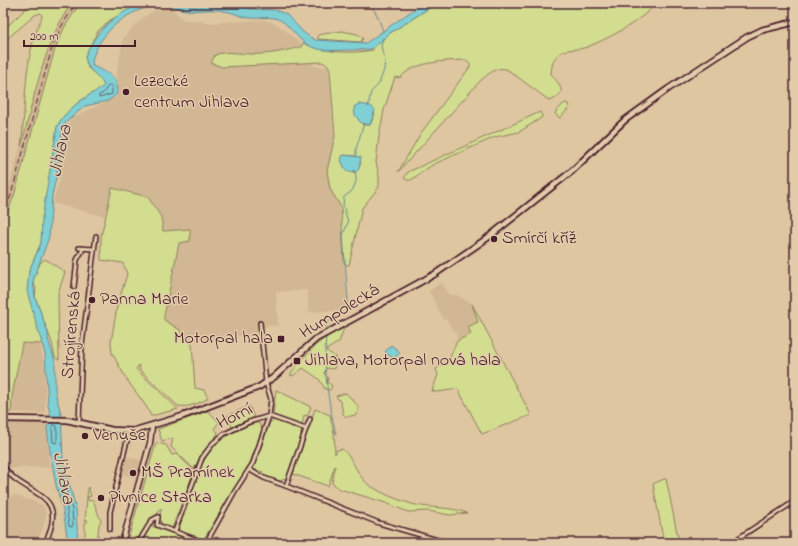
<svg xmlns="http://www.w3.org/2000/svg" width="798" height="546" font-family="'Indie Flower',sans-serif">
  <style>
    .built { fill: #d1b793 }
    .green { fill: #d2dd90; stroke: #8e7e5e; fill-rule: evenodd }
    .water { fill: #7fd0d5; stroke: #6a8991 }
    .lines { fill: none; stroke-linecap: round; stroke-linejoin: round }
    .shore { stroke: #5f666f; stroke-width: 1 }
    .stream { stroke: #6a8991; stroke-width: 1 }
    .minor-casing { stroke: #4a1f2b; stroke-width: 6 }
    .tertiary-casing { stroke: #4a1f2b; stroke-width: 7 }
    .secondary-casing { stroke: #4a1f2b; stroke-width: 8 }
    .minor { stroke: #e2ccab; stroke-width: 3 }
    .tertiary { stroke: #e2ccab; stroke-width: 4 }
    .secondary { stroke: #e2ccab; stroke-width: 4.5 }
    .rail { stroke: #4a1f2b; stroke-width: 1; stroke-dasharray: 6 3; stroke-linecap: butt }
    .poi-dot { fill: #4a1f2b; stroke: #e2ccab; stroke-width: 1.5 }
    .labels { text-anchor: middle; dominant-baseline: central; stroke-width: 3; stroke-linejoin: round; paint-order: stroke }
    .poi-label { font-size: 18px; fill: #4a1f2b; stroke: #e2ccab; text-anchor: start }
    .street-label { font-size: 18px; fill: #4a1f2b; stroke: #e2ccab }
    .water-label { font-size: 19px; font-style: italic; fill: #523a44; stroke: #e2ccab }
  </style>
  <rect width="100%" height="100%" fill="#dec6a1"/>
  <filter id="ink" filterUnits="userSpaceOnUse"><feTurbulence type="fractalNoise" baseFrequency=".025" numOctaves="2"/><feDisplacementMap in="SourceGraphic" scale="8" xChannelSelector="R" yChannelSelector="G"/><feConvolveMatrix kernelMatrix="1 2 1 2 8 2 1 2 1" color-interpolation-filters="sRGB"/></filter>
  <g filter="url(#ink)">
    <g class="built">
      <polygon points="72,3 80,3 64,28 55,49 14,196 3,225 3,209 45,60 58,25"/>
      <polygon points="170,7 184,20 202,21 203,23 264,20 274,23 285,30 297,41 314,51 313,66 329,67 347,303 341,310 309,312 307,290 276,292 278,325 263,327 262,323 257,324 258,335 237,336 237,340 202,343 202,340 189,340 182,335 180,330 164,320 179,242 163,231 161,217 148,197 112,188 104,216 52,203 60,180 68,124 72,118 116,97 119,92 117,90 116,77 123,39 132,28 144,17 156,10"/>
      <polygon points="442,282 449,295 457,295 472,304 478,322 471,334 458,341 456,333 446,319 444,320 429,291"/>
      <polygon points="22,343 40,344 45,368 45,412 38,413 11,412 12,396"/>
      <polygon points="3,422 47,423 49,467 10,468 6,460"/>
      <polygon points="127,457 142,461 137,478 122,474"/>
      <polygon points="3,495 9,497 15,495 41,504 45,509 46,518 41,533 35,543 3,543"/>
    </g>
    <g class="green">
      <path d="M32,3H72C45,38 33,103 21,146C27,101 22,61 42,17L41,13L35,15L3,42V30Z"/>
      <path d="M80,3H146L110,20L98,31L89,48L85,56L88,68L100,78L104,85C100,90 97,91 91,94C78,102 63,114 57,127L41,243L29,271L34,312L42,343L40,344L22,343L12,396L11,412H3V225L14,196L55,49L64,28Z"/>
      <path d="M449,3H657C639,22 612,37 587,47C579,50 568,48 560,53C552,59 552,65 551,74C562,87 567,93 550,101L508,70C497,65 489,74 481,80L398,172L421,133L470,67V63L466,60C445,61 414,61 400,78L395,77L384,110L379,136L376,162L379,176V187L362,208L349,265H346L344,262L341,207L330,189L327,171L335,136L330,70L328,65L322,62L222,67L211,63L215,55C227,50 239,54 252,54C269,55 285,51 301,47L303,43C326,53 349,54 373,50V48L390,33L426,10L433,6ZM359,104L375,114L370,125H363L354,107ZM343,155L356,156L361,163L356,172H349L341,160Z"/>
      <polygon points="342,31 357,34 363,38 361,42 318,39 318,35"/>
      <polygon points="565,103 568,104 569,108 560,118 555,114 557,110"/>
      <polygon points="540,112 542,116 541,118 519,132 495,137 432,165 411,180 407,180 404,178 408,172"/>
      <path d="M112,188L148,197L161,217L163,231L190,229V241L179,243L164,316V320L180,330L182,335L192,344L195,388L204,390L208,398C201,403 187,408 178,406L140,370L139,365L136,369L178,409L151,416L146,406L127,380L112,353L111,342L117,307L127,274L123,263L101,260V237Z"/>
      <polygon points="45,259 65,272 58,293 59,360 55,357 52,343 35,297 36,289 33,281 40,263"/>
      <polygon points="472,304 531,415 482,434 458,389 437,392 432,391 438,375 436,369 449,360 457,341 471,334 468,327 478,322"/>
      <path d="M344,328L339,342L326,350L335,357L334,369L326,368L324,374L328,378L327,382L332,386L330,390L325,389L319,379L303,368L294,375L291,376V373C305,356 322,335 344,328Z"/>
      <polygon points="276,390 311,407 307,416 304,415 302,425 273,415"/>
      <polygon points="346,393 358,406 358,411 356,415 346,417 343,414 341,403 336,396"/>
      <polygon points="249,406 254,417 232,427 227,416"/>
      <path d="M315,409L330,415L334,433L335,454L337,450L342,449C356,460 356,478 372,487C384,494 397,500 412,504C430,509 449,506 467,513L450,515L428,511L408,512L386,503L340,489L332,483L335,466L328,486L293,474Z"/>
      <polygon points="208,411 219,422 214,429 218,432 217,435 202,453 194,469 171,447 173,438 162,441 158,429"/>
      <polygon points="275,420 301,430 301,438 287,478 280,481 263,475 263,472 253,469 270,422"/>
      <path d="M259,423L262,429L250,463L205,537L203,539L181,531L179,524C193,488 199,447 238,430C245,427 252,423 259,423Z"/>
      <polygon points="156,443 166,445 172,455 177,454 194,471 172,528 162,524 160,520 161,508 137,543 127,543"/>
      <polygon points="664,479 666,479 668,488 679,543 664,543 653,484"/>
      <polygon points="88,487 91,496 87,497 89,501 93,500 101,521 99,524 97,543 85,543 85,523 88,521 86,519 85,521"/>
      <polygon points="149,525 198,543 143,543"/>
    </g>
    <g class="water">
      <path d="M146,3H227L252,9L275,10L286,14L304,33L315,40L366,43L423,3H449L433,6L426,10L390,33L373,48L366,50C350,49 333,52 318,49C299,45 293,27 280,20C270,15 260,19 250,18C241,17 233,12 224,11C211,8 199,12 187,10C181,10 176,7 170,6C138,1 99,29 92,61L93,66L111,75L116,81L117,94L108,101L85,106L66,122L62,132L57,174L52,195L49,237L33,281L35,297L48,333V339L55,361V391L61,414L63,461L76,509L78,543H68L63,510L56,485L50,452L47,428L51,418L48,405L45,354L27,291L29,271L41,243L42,218L57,127C63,113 78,102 91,94C96,91 100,90 104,85C97,72 87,73 85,56C97,29 117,11 146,3Z"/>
      <polygon points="359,104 371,106 375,110 370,125 361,123 355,115 354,107"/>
      <polygon points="343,155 361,157 359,169 356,172 346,171 341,160"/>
      <polygon points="391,345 400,352 394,359 385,352"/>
    </g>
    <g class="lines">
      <g class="shore">
        <path d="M175,3C194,8 209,3 228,7L230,3"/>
        <polygon points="109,85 112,86 112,94 99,98 99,95 103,93"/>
        <polygon points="53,425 57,426 57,441 56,443 53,442 52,429"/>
        <polygon points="59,470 61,471 67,493 66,495 64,494 59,479"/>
        <polygon points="67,496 72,509 73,525 72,527 69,526 65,498"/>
      </g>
      <g class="stream">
        <polyline points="370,3 378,17 383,31"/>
        <polyline points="368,107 371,92 379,84 384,70 385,61 381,47 383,38"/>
        <polyline points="356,157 356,149 364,123"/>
        <path d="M325,331C323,322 344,310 348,301L343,235L348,222L343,204L344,197L352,191L356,182V176L354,170"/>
        <path d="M326,336C323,370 328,401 336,434"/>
      </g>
      <g class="minor-casing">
        <g id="minor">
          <polyline points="79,248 94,249"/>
          <polyline points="74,287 77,260 83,249"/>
          <polyline points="79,422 82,345 96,236"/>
          <polyline points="306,429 310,419"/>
          <path d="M3,466C24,498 71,489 45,543"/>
          <polyline points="286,486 379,523 448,543"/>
          <polyline points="158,517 157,525 205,543"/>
          <polyline points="110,529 110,512 129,432"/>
          <polyline points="175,531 202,458 213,443 224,434 249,422 269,416 306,429 286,486 264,478 250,470"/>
          <polyline points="138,543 152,520 158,517"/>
          <polyline points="206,543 235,491 253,463 269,416 271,399 266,383 260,323"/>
          <polyline points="731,543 795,501"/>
        </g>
      </g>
      <g class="tertiary-casing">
        <polyline id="tertiary" points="122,543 150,443 152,427"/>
      </g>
      <g class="secondary-casing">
        <polyline id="secondary" points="3,419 67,420 112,430 133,431 183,416 259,387 274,377 316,339 435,274 486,239 572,171 625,120 668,89 747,37 762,30 795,22"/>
      </g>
      <use href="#minor" class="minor"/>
      <use href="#tertiary" class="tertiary"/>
      <use href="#secondary" class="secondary"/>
      <polyline class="rail" points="3,217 11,195 52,48 61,27 76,3"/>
    </g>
  </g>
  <g class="poi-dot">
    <circle cx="126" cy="92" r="4"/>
    <circle cx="494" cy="239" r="4"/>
    <circle cx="92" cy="300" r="4"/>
    <rect x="277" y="335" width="8" height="8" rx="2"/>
    <rect x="293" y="357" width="8" height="8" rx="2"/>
    <circle cx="85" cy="436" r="4"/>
    <circle cx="133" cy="473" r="4"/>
    <circle cx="101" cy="498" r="4"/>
  </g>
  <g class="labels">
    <g class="poi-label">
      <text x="134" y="82">Lezecké<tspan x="134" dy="21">centrum Jihlava</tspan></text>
      <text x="502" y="239">Smírčí kříž</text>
      <text x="100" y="300">Panna Marie</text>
      <text x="273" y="339" text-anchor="end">Motorpal hala</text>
      <text x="305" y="361">Jihlava, Motorpal nová hala</text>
      <text x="93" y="436">Venuše</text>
      <text x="141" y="473">MŠ Pramínek</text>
      <text x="109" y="498">Pivnice Starka</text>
    </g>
    <g class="street-label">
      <text transform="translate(340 312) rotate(-31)">Humpolecká</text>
      <text transform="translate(72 335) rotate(-85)">Strojírenská</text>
      <text transform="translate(235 417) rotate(-26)">Horní</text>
    </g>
    <g class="water-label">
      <text transform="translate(61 151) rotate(-78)">Jihlava</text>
      <text transform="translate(63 478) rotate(79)">Jihlava</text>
    </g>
  </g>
  <rect width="798" height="546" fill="none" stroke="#e2ccab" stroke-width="16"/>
  <rect x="8" y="8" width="782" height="530" fill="none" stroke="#4a1f2b" stroke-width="1.5" filter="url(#ink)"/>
  <path d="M24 40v6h111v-6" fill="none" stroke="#4a1f2b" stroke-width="2"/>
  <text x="30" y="40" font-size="12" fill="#4a1f2b" stroke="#e2ccab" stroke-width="3" paint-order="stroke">200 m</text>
</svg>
